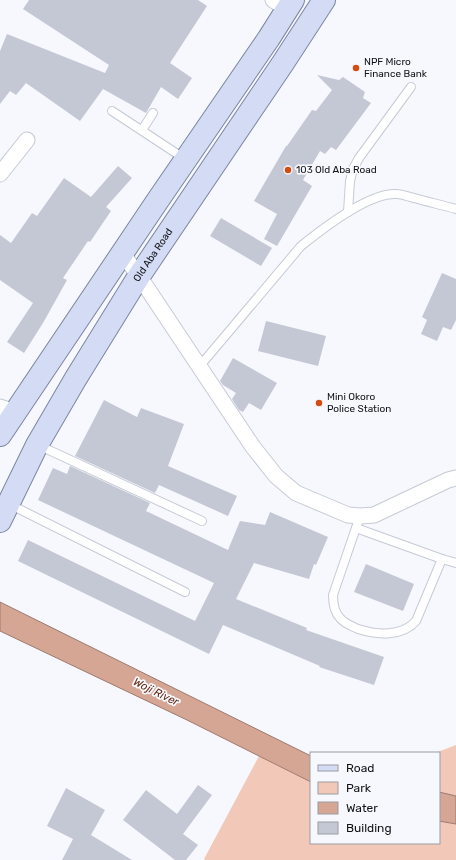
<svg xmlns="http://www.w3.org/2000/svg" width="456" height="860" font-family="Rubik,sans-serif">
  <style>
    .green { fill: #f2c8b9 }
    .water { fill: #d6a695; stroke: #9b7a6f }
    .building { fill: #c4c8d4 }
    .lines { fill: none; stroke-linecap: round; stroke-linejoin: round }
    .service-casing { stroke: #c6cad6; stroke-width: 10 }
    .minor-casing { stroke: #c6cad6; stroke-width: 17 }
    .primary-casing { stroke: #7c85a3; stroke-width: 24 }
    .service { stroke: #fff; stroke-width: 8 }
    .minor { stroke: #fff; stroke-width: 15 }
    .primary { stroke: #d3dbf5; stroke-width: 22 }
    .poi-dot { fill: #d34d12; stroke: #f7f8fd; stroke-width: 1.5 }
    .labels { text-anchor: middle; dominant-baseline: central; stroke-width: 3.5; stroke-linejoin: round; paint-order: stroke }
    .poi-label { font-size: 10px; fill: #121317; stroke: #f7f8fd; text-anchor: start }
    .street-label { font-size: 10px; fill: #121317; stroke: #f7f8fd }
    .water-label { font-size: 11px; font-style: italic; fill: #642913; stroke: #f7f8fd }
  </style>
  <rect width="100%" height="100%" fill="#f7f8fd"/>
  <g class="green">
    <polygon points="456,745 456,796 439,792 439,753 435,753"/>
    <polygon points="259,756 311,782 311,843 439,843 439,821 456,824 456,860 205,860 204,859"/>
  </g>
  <g class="water">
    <polygon points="0,602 311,756 311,782 187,720 0,631"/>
    <polygon points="439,792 456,796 456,824 439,821"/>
  </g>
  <g class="building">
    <polygon points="29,0 198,0 207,6 170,63 192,78 178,99 161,87 146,113 103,89 80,121 26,83 16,95 10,91 0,104 0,51 7,34 105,73 109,65 23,9"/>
    <polygon points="317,75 339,80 343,77 365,92 363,98 371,103 336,150 331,147 325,154 320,151 303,180 312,186 277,246 264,239 277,214 254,201 286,146 287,146 312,110 316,111 332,90"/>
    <polygon points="118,166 132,178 106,207 111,211 90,242 88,241 63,278 67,280 43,323 24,353 7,342 33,303 0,280 0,235 11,243 32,213 37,216 64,178 91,197"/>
    <polygon points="221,218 272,248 261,266 210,236"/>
    <polygon points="442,273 456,279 456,320 451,330 443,327 437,341 421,334 427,320 422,317"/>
    <polygon points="266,321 326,336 318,366 258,351"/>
    <polygon points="233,358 277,383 261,410 249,403 243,412 239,410 232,399 236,393 223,385 220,381"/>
    <polygon points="104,400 137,417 141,408 184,424 168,466 237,496 228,516 159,485 155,493 75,456"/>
    <polygon points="70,466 150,503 146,511 228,550 240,521 265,525 270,512 328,537 316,565 314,564 309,579 254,563 236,599 307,628 306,630 384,657 374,685 319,667 320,666 223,625 209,654 18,561 28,540 195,621 214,583 38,500 53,468 67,474"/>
    <polygon points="366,564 414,584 403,611 354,592"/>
    <polygon points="198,785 212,795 183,834 198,845 186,860 175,860 123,820 146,790 177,814"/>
    <polygon points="66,788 105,810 91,835 132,860 62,860 73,839 47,826"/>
  </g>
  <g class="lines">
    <g class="service-casing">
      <g id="service">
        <polyline points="112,111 185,159"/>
        <polyline points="142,130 153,113"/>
        <polyline points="348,212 350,181 353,169 359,158 411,87"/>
        <path d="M199,367L301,246C322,229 370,192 397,194C402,194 409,197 414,198C428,202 442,205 456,209"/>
        <polyline points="38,445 202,521"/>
        <polyline points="9,504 185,592"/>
        <path d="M360,516L333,595C333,604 334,612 340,618C345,624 352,626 358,629C377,635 402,637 416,621L442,559L456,563"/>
        <polyline points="356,528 442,559"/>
      </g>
    </g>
    <g class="minor-casing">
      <g id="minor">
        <polyline points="273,0 288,9"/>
        <polyline points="0,174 27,140"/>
        <polyline points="122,253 139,276 253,447 276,476 296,493 348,515 360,516 374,515 448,480 456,478"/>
        <polyline points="0,407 15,412"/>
      </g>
    </g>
    <g class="primary-casing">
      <g id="primary">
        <polyline points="0,435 158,200 269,38 293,0"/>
        <path id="s1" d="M0,521L37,445L76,378L139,276L283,63L324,0"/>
      </g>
    </g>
    <use href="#service" class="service"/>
    <use href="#minor" class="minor"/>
    <use href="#primary" class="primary"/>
  </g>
  <g class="poi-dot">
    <circle cx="356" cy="68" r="4"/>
    <circle cx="288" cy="170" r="4"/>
    <circle cx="319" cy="403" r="4"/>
  </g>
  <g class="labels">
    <g class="poi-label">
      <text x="364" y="62">NPF Micro<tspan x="364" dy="12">Finance Bank</tspan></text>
      <text x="296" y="170">103 Old Aba Road</text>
      <text x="327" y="397">Mini Okoro<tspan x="327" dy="12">Police Station</tspan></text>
    </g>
    <g class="street-label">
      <text stroke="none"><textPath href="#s1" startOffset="307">Old Aba Road</textPath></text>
    </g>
    <g class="water-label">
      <text transform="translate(156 692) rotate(26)">Woji River</text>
    </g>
  </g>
  <rect x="310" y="752" width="130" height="92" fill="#f7f8fd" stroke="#9b9ca1"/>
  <rect x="318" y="765" width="20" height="6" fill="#d3dbf5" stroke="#9b9ca1"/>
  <text x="346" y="772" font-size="12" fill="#121317">Road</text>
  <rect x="318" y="782" width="20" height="12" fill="#f2c8b9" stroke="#9b9ca1"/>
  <text x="346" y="792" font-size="12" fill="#121317">Park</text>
  <rect x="318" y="802" width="20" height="12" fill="#d6a695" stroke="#9b9ca1"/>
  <text x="346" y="812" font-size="12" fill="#121317">Water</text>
  <rect x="318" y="822" width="20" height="12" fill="#c4c8d4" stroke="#9b9ca1"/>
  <text x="346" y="832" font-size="12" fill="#121317">Building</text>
</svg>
